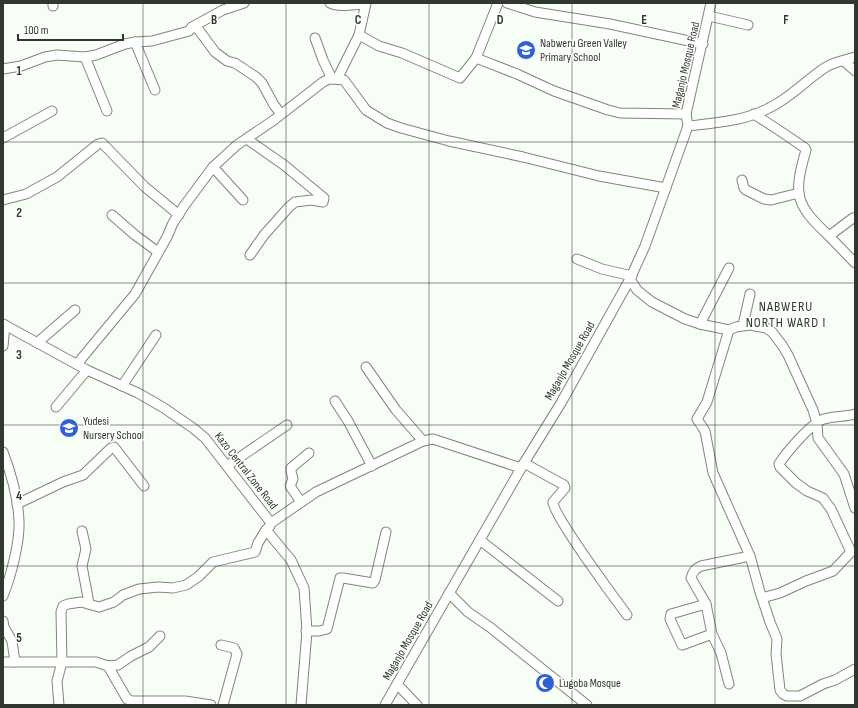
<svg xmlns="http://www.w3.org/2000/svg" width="858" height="708" font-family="'Sofia Sans Condensed',sans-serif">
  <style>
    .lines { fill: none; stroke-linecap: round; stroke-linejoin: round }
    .minor-casing { stroke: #7a8a75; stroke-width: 11 }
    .minor { stroke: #fff; stroke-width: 9 }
    .grid { fill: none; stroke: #31382f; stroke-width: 1; stroke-opacity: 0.55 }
    .labels { text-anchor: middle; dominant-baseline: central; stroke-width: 3; stroke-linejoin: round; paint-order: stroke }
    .poi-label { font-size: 12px; fill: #31382f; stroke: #fff; text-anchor: start }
    .street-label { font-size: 12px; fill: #31382f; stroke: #fff }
    .quarter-label { font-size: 14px; letter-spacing: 1px; fill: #31382f; stroke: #fff }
    .grid-label { font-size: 13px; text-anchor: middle; font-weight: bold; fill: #31382f; stroke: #fff; stroke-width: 3; stroke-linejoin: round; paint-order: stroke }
  </style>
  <rect width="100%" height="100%" fill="#f7fef5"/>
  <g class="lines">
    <g class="minor-casing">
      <g id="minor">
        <polyline points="53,3 53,6"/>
        <path d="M330,3C340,8 355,4 366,4"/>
        <polyline points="507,3 535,12 610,24 703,44"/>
        <polyline points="709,16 748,25"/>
        <polyline points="192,27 223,10 244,3"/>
        <polyline points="359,35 379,46 402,53 460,78 476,58 498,3"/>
        <polyline points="315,38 323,60 332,79 344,80 366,110 387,123 401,128 449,141 523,157 599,176 666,188"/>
        <polyline points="135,42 155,90"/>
        <polyline points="85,57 107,111"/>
        <polyline points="476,58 517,74 554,91 608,110 620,113 686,114"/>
        <polyline points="844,61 855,71"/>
        <polyline points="3,69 21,66 45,57 57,55 85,57 96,55 125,44 135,42 152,41 189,31 192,27 198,29 215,52 227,61 235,63 256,77 262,83 274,105 281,114"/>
        <polyline points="337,79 359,35 366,3"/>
        <path d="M754,114L783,133L805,148L806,150C793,195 795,204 829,236L853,218"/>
        <path d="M688,126C715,123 745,121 769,108C790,98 806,80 826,67C834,62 846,60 855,57"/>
        <polyline points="3,138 52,111"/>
        <polyline points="247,139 284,165 324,198 323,202 312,200 295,202 289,207 264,235 250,255"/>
        <polyline points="213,167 243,200"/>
        <polyline points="742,180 744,188 746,190 764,199 771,200 799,193"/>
        <polyline points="3,200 26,194 57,177 98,144 102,143 145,187 179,215"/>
        <polyline points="112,215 135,235 158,252"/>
        <polyline points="829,236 855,263"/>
        <polyline points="577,259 602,269 632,276"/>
        <polyline points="630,279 637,290 652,302 685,319 700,324 729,330 736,327 750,325 766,328 772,332 782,345 788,355 813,410 817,423 818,438 844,474 855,508"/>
        <polyline points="3,324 87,370 138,393 164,408 193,428 205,438 271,523 316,492 423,441 433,439 521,468"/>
        <polyline points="700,324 729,268"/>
        <polyline points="743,325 750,294"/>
        <polyline points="729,330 707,402 697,419 705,431 713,473 750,556 760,592 770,622 777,639 776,654 780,690 783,694 787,696 800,696 823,684 835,680 855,669"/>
        <polyline points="37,343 75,310"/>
        <polyline points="3,346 5,325"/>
        <polyline points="77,364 135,294 167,237 173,223 184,206 213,167 237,145 274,120 323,82 329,79 332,79"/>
        <polyline points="366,367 396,410 423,441"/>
        <polyline points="122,386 156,335"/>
        <polyline points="335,401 348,421 372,466"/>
        <polyline points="56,407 87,370"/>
        <path d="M3,452C11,473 18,498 19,521C20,542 11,576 3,596"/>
        <path d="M524,463L564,485L565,488L553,502C553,515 615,599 627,615"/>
        <polyline points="227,466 287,425"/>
        <polyline points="301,502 290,486 293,479 291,471 291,468 309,453"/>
        <polyline points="17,504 63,482 83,475 111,448 114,447 144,486"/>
        <polyline points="270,526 266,530 291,560 304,588 307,631 301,705"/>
        <polyline points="82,531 86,549 82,566 89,603"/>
        <polyline points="480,540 558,601"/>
        <polyline points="449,593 468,612 491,628 587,705"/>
        <path d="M762,598L780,593L806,581L833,571L851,552L831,509L825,501L823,498L807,491L796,483L780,467L779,464C786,453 811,423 824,419C834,416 845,417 855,414"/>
        <polyline points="706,604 671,614 670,619 682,645 712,634"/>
        <polyline points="3,621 4,627 12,641 15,662"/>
        <polyline points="306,631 319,631 327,629 340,578 343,578 373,583 375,580 386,532"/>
        <polyline points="221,645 234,648 237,654 223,705"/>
        <polyline points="3,662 96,662 108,666 127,699 132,701 185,701 211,705"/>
        <polyline points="108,666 118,665 131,656 149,647 160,636"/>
        <polyline points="397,684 417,705"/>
        <path d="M729,684L721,653L712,634L706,604L691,578C693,571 695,569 701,566L750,556"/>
        <polyline points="59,705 57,681 62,662 61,612 63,606 68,604 81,602 99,607 114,602 123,595 139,589 158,587 173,588 186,585 198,577 213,562 255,552 258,543 266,530"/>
        <polyline points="385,705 524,463 561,403 630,279 645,246 688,126 686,114 711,3"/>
      </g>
    </g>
    <use href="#minor" class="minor"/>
  </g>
  <path class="grid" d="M143,3V705M286,3V705M429,3V705M572,3V705M715,3V705M3,142H855M3,283H855M3,425H855M3,566H855"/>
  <defs>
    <g id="school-disc" transform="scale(1)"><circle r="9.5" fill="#3061d0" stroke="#fff"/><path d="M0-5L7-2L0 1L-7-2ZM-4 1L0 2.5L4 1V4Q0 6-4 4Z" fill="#fff"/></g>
    <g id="mosque-disc" transform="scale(1)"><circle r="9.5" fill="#3061d0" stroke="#fff"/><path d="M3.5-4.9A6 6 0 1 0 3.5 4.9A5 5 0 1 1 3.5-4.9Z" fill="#fff"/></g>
  </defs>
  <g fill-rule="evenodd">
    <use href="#school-disc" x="526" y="50"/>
    <use href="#school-disc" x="69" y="428"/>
    <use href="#mosque-disc" x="545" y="683"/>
  </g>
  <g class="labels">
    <g class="poi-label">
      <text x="540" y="43">Nabweru Green Valley<tspan x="540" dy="14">Primary School</tspan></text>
      <text x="83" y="421">Yudesi<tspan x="83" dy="14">Nursery School</tspan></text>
      <text x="559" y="683">Lugoba Mosque</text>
    </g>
    <g class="street-label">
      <text transform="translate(686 65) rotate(-77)">Maganjo Mosque Road</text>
      <text transform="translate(570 361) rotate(-60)">Maganjo Mosque Road</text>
      <text transform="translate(246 471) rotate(52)">Kazo Central Zone Road</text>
      <text transform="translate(408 641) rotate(-60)">Maganjo Mosque Road</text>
    </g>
    <g class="quarter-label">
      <text x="786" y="306">NABWERU<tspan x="786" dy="16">NORTH WARD I</tspan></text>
    </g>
  </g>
  <g class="grid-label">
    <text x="214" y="24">B</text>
    <text x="358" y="24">C</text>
    <text x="500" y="24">D</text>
    <text x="644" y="24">E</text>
    <text x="786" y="24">F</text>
    <text x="19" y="75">1</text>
    <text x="19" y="217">2</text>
    <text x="19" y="359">3</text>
    <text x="19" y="500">4</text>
    <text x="19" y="642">5</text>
  </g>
  <rect width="858" height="708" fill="none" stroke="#31382f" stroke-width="8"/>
  <path d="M18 34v6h105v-6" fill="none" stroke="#31382f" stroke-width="2"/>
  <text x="24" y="34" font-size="12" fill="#31382f" stroke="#ffffff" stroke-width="3" paint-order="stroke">100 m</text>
</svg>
